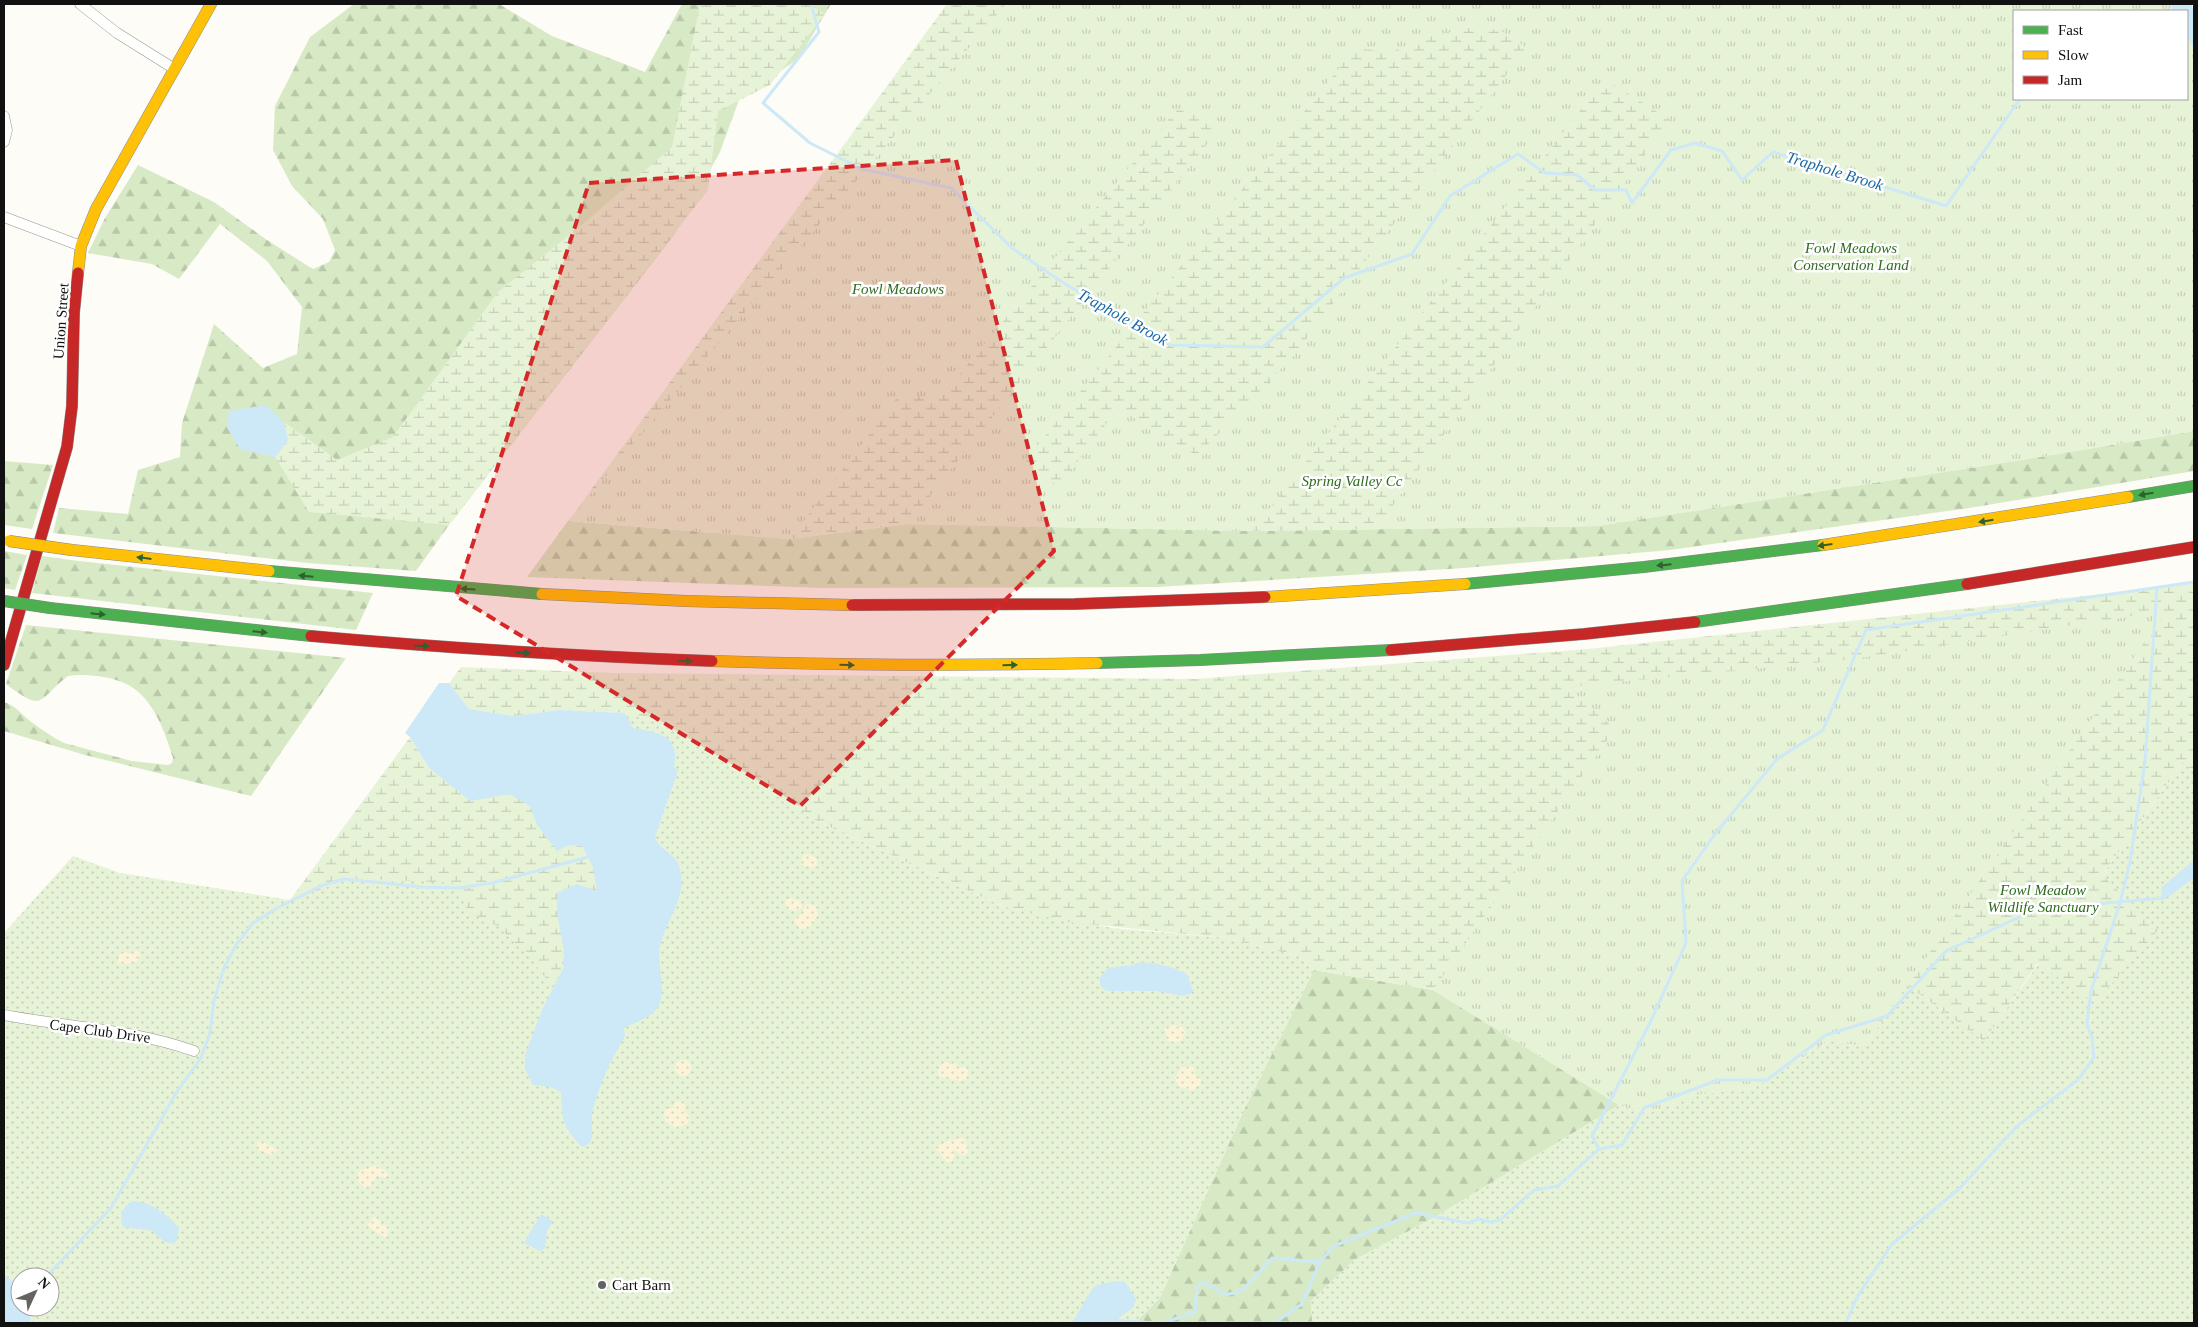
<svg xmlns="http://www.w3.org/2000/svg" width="2198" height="1327" font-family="'Times New Roman',serif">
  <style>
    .grass { fill: url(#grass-dots); fill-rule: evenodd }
    .forest { fill: url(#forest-firs) }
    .wetland { fill: url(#wetland-marsh) }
    .sand { fill: url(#sand-dots) }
    .park { fill: url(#park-tufts); fill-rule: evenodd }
    .water { fill: #cde8f7 }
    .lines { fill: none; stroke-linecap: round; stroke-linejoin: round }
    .stream { stroke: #cde8f7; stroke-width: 3 }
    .street-casing { stroke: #979795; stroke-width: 11 }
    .fast-casing { stroke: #8e8d8b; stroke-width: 12 }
    .slow-casing { stroke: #8e8d8b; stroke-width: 12 }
    .jam-casing { stroke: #8e8d8b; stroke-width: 12 }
    .street { stroke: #fffffe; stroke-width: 10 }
    .fast { stroke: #4caf50; stroke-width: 11 }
    .slow { stroke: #ffc107; stroke-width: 11 }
    .jam { stroke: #c62828; stroke-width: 11 }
    .fast-bridge-casing { stroke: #858482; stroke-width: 12; stroke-linecap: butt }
    .slow-bridge-casing { stroke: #858482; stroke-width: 12; stroke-linecap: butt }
    .fast-bridge { stroke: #4caf50; stroke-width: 11 }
    .slow-bridge { stroke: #ffc107; stroke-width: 11 }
    .oneway { fill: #2e6030 }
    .marked { fill: #d62828; fill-opacity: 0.2; stroke: #d62828; stroke-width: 4; stroke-dasharray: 10 6; stroke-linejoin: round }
    .poi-dot { fill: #646362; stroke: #fff; stroke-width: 2 }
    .labels { text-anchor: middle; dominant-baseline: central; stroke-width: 5; stroke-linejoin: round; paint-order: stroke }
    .park-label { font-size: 15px; font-style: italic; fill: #2f6b1f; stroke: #fff }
    .street-label { font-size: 15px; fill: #111; stroke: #fff }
    .poi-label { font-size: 15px; fill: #111; stroke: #fff; text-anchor: start }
    .water-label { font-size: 16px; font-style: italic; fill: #1768a6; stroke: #fff }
  </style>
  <defs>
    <pattern id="grass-dots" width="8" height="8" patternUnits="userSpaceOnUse" patternTransform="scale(1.25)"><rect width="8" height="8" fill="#e7f3d7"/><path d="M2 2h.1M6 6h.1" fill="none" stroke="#c5cfb8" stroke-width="1.8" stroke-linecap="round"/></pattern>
    <pattern id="forest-firs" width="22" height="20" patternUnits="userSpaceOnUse" patternTransform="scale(1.25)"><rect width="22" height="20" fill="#d8eac5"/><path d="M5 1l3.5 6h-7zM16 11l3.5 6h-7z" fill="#b8c8a8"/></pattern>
    <pattern id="wetland-marsh" width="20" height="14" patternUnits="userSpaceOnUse" patternTransform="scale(1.25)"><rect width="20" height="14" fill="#e7f3d7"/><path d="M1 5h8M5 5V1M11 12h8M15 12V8" fill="none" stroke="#c5cfb8"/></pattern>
    <pattern id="sand-dots" width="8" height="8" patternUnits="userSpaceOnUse" patternTransform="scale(1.25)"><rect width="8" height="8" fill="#fcf4d9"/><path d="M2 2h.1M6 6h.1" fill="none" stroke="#d7d0b9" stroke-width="1.8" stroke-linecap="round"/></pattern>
    <pattern id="park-tufts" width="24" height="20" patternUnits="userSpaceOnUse" patternTransform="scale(1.25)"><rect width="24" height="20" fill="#e7f3d7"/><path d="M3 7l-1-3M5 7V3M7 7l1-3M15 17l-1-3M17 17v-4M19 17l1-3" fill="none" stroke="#c5cfb8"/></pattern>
  </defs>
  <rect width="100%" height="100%" fill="#fdfcf7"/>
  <g class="grass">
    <path d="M625,713L660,723L815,820L1002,906L1112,928L1226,938L1298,956L1314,970L1245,1108L1160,1298L1135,1323H4V933L73,856L120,873L290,900ZM20,1277H50V1307H20Z"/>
    <polygon points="2183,762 2194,772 2194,1323 1312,1323 1311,1301 1354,1260 1435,1217 1619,1105 1649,1113 1698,1094 1752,1089 1829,1041 1865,1046 1907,985 1984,1040"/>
  </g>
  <g class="forest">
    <polygon points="354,4 499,4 552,36 645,72 682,4 831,4 799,58 739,100 720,152 674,235 449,525 416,571 308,563 53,533 59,508 128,514 138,470 180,457 182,423 214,324 263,368 297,354 302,307 267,261 220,224 179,279 152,264 88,253 105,218 138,165 214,202 267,240 313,269 329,262 335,250 323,219 292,186 273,150 275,106 310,37"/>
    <polygon points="2194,431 2194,471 1969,508 1670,550 1464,568 1158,587 821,588 527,577 568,521 790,539 908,524 1252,531 1597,526 2040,457"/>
    <polygon points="4,461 53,465 32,529 4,525"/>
    <polygon points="4,551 27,555 15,590 4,588"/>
    <polygon points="42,556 70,560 373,593 356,630 32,593"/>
    <path d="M26,625L346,658L251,796L85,755L4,731V702C15,705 21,714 30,721C41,729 52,737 64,743L132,761L168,765L172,763L173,758C166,735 156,706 136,690C120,677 88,673 68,676C36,701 45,713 6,684Z"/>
    <polygon points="1314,970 1433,990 1619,1105 1435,1217 1354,1260 1311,1301 1312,1323 1135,1323 1160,1298 1245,1108"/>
  </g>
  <g class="wetland">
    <polygon points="700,4 807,4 825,14 770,85 718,111 708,190 449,525 309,512 275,457 288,440 284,422 337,460 393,437 498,292 577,229 672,147"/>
    <polygon points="947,4 2169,4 2173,11 2014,11 2014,99 2187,99 2187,36 2194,49 2194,431 2040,457 1597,526 1252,531 908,524 790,539 569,520"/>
    <polygon points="2194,582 2194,772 2183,762 2102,875 2158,930 2095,1003 2038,963 1984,1041 1907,985 1865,1046 1829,1041 1752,1089 1699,1094 1649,1113 1619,1105 1433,990 1314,970 1298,956 1226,938 1068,922 1002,906 815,820 660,723 625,713 559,710 514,716 469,709 449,683 461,667 616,673 1195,679 1588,649 2157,588"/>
    <path d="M410,737L429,768L470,801L509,794L531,806L537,825L569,845L582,846L593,867L598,891L557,913C563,947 569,956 553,988L532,960L499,927L468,911L456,883L354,878L290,900Z"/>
  </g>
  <g class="sand">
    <path d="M804,854L811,855L817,859V865C811,869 806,868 801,863Z"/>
    <polygon points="789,898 801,901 802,908 795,911 786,908 785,902"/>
    <polygon points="806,904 816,906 818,915 809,928 800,929 794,922 795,918 802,914"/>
    <polygon points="136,950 140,953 138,961 126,964 118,963 118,957 123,951 130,954"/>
    <polygon points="1175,1025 1183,1028 1186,1032 1181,1040 1173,1043 1167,1040 1165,1028"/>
    <circle cx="683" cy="1068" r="8"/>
    <polygon points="945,1061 949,1064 955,1063 959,1068 965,1067 968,1071 967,1079 960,1081 939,1076 938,1069"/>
    <polygon points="1189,1066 1195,1068 1194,1074 1201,1080 1200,1085 1192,1091 1179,1086 1175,1078 1181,1068"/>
    <polygon points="679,1101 685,1104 685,1111 690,1117 688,1123 677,1128 666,1122 664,1113 666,1109 673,1108 675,1103"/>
    <path d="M960,1138H963L968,1147V1152L963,1156L953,1149L954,1156L952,1162H947L936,1149C940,1141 951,1141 960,1138Z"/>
    <polygon points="258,1142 263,1142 278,1150 272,1155 261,1151 256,1147"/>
    <polygon points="374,1166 378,1166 389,1174 385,1178 377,1176 369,1187 366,1188 359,1183 358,1173 363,1169"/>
    <polygon points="374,1217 380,1221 381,1226 386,1225 389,1229 386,1238 367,1226"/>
  </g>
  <g class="park">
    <path d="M1006,4H2169L2173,11H2014V99H2187V36L2194,49V431L2040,457L1597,526L1376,529L1670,120L1605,79L1252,531L908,524L1222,125L1177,109L941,397L898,396L790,539L568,521ZM1470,28L1500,30L1527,48L1292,358L1197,456L1118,408L1059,486L1021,466L1355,48L1391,52L1435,35Z"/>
    <polygon points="2166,611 1865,1046 1828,1041 1752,1089 1699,1094 1649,1113 1619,1105 1433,990 1615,729 1567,687 1853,659"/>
  </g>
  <g class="water">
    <polygon points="2169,4 2191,4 2194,10 2194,49 2187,36 2187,11 2173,11"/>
    <polygon points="266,405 284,422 288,440 275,457 240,449 227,427 229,411"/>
    <path d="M439,683H449L469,709L514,716L559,710L625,713L633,728C659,733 680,734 674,767L678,771L655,837C659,850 675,853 679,866C689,897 665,920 660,947C657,964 666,990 659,1005C654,1017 635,1022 624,1028L625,1036L610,1063L597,1095L592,1113V1138L589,1144L582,1147C562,1126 562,1120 561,1092L551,1087L533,1085L525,1069V1055L542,1010L563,969L564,951L557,913V893L577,884L597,891L593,867L582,846L569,845L557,851L537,825L530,806L509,794L470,801L429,768L410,737L405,733Z"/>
    <polygon points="2194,860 2194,878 2161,902 2162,887"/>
    <path d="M1137,963C1154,961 1172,967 1187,974L1193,991L1190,994L1183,996L1156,991H1107L1101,987L1099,979L1108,968L1132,965Z"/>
    <path d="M133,1201C151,1202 168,1215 179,1228L177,1240L173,1244L165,1242L150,1230L123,1227C119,1216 122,1206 133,1201Z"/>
    <polygon points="541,1214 553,1221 547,1231 545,1248 540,1251 524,1243"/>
    <path d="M4,1276C21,1285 20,1288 20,1307H31L30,1323H4Z"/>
    <polygon points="1117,1281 1126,1283 1136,1299 1133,1308 1111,1323 1072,1323 1092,1289 1097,1285"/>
  </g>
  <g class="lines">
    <g class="stream">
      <polyline points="811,4 819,32 763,103 810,143 862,169 951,188 1012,248 1062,282 1170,345 1263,347 1344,278 1412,254 1450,196 1518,154 1545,173 1577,175 1595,190 1626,190 1632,203 1671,150 1695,143 1722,151 1742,180 1773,152 1946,206 2020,99"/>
      <polyline points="1599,1149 1592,1136 1648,1027 1686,943 1682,881 1715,834 1777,759 1823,730 1866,630 2194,582"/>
      <polyline points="46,1277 111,1208 176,1093 201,1058 210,1033 214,1001 224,968 236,945 253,923 279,907 321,886 344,879 422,887 459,888 492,883 588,857"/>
      <polyline points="1110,1320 1156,1323"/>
      <polyline points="1163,1323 1195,1312 1197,1287 1204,1282 1225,1295 1242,1291 1272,1258 1320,1262 1334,1246 1416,1213 1468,1223 1479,1219 1490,1222 1500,1220 1534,1190 1558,1186 1599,1149 1622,1145 1644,1108 1718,1080 1767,1080 1826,1035 1887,1016 1946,951 2037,909 2163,898"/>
      <polyline points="1274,1323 1302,1304 1320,1262"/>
      <polyline points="1846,1323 1857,1297 1892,1244 1959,1189 2017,1126 2079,1079 2094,1057 2092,1037 2087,1024 2091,991 2120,903 2130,862 2145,762 2157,588"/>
    </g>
    <g class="street-casing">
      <g id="street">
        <polyline points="80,4 117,33 173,68"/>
        <polyline points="4,116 7,130 4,142"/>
        <polyline points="4,217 81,246"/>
        <path d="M4,1015C68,1027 132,1029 194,1051"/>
      </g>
    </g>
    <g class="fast-casing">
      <g id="fast">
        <polyline points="2128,497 2194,486"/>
        <polyline points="269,571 542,594"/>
        <polyline points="1465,584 1644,567 1823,545"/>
        <polyline points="50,608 311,636"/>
        <polyline points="1695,622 1967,584"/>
        <polyline points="1097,663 1200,660 1391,650"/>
      </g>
    </g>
    <g class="slow-casing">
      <g id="slow">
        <polyline points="78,273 81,246 96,209 211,4"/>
        <polyline points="1823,545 2128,497"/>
        <polyline points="72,550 269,571"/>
        <polyline points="542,594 686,601 852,605"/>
        <polyline points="1265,597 1465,584"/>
        <path d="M712,661C840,665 969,666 1097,663"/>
      </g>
    </g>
    <g class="jam-casing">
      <g id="jam">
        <polyline points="1967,584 2194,547"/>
        <polyline points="852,605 1075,604 1265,597"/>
        <path d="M311,636C444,648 578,656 712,661"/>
        <polyline points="1391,650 1584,634 1695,622"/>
        <polyline points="4,665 67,447 72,406 74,313 78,273"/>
      </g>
    </g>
    <use href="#street" class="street"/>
    <use href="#fast" class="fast"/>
    <use href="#slow" class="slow"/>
    <use href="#jam" class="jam"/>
    <g class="fast-bridge-casing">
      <polyline id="fast-bridge" points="4,601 50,608"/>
    </g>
    <g class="slow-bridge-casing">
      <polyline id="slow-bridge" points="9,541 72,550"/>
    </g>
    <use href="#fast-bridge" class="fast-bridge"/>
    <use href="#slow-bridge" class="slow-bridge"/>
  </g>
  <defs><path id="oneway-solid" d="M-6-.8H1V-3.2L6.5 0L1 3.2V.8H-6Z" transform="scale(1.25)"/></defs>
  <g class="oneway">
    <use href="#oneway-solid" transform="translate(2146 494) rotate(170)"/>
    <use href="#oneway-solid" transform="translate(1986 521) rotate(171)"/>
    <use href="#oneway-solid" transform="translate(1825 545) rotate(172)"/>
    <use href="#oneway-solid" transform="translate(144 558) rotate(-173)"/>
    <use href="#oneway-solid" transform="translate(1664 565) rotate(174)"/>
    <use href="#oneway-solid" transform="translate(306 576) rotate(-175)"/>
    <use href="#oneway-solid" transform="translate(468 589) rotate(-176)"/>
    <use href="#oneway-solid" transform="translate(98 614) rotate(6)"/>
    <use href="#oneway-solid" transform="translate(260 632) rotate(6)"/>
    <use href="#oneway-solid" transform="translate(422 646) rotate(4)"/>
    <use href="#oneway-solid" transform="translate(523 653) rotate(4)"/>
    <use href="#oneway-solid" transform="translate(685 661) rotate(2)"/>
    <use href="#oneway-solid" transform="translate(847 665) rotate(1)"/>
    <use href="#oneway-solid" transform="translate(1010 665) rotate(-1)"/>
  </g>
  <path class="marked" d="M956,160L1054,551L800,806L456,596L589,183Z"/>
  <circle class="poi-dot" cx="602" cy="1285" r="5"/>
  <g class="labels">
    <g class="park-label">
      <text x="1851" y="248">Fowl Meadows<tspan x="1851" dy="17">Conservation Land</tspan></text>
      <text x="898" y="289">Fowl Meadows</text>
      <text x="1352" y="481">Spring Valley Cc</text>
      <text x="2043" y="890">Fowl Meadow<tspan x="2043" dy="17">Wildlife Sanctuary</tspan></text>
    </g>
    <g class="street-label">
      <text transform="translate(61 321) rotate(-86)">Union Street</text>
      <text transform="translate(100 1031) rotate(8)">Cape Club Drive</text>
    </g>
    <g class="poi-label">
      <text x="612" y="1285">Cart Barn</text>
    </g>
    <g class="water-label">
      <text transform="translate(1835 171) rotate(17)">Traphole Brook</text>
      <text transform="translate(1123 317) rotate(29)">Traphole Brook</text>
    </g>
  </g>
  <rect width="2198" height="1327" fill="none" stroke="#111111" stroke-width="10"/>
  <rect x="2013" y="10" width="175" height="90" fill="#ffffff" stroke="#a0a0a0"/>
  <rect x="2023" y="26" width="25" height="8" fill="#4caf50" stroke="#a0a0a0"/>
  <text x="2058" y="35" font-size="15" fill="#111111">Fast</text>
  <rect x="2023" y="51" width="25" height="8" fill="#ffc107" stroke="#a0a0a0"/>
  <text x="2058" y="60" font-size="15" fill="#111111">Slow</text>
  <rect x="2023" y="76" width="25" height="8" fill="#c62828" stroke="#a0a0a0"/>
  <text x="2058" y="85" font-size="15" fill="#111111">Jam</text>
  <g transform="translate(35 1292) rotate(46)"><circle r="24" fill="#ffffff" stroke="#a0a0a0"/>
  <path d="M0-4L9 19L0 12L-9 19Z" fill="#646362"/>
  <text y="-8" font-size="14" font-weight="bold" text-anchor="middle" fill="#111111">N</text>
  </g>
</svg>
